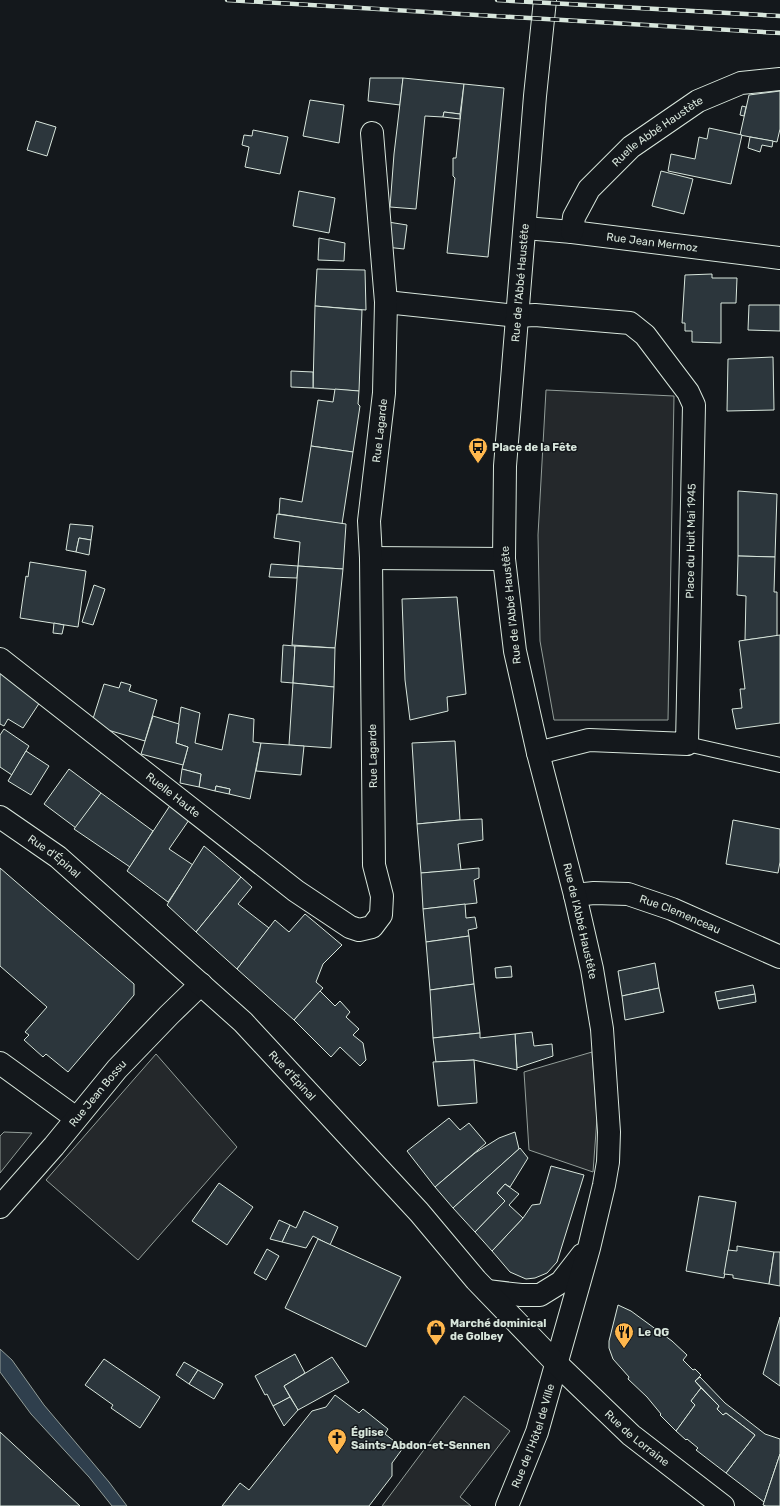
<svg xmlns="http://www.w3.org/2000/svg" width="780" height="1506" font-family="Rubik,sans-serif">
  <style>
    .parking { fill: #24282b; stroke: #939e99 }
    .water { fill: #2f3f4d; stroke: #939e99 }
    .building { fill: #2c363c; stroke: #d8e6dc }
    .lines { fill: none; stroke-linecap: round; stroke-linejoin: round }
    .service-casing { stroke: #d8e6dc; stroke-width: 16 }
    .minor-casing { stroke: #d8e6dc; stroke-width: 24 }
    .secondary-casing { stroke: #d8e6dc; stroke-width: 24 }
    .service { stroke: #14181c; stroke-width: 14 }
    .minor { stroke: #14181c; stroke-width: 22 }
    .secondary { stroke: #14181c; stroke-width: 22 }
    .rail-casing { stroke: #d8e6dc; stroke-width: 4.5 }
    .rail { stroke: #14181c; stroke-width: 3; stroke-dasharray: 9; stroke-linecap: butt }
    .labels { text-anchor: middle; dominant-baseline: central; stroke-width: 3; stroke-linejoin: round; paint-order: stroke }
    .street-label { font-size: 11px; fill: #d8e6dc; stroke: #14181c }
    .poi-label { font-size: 11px; font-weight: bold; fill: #d8e6dc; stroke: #14181c; text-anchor: start }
  </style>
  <rect width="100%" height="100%" fill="#14181c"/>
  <g class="parking">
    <polygon points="546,390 674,396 668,720 554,720 540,641 538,535"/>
    <polygon points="592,1052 597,1118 593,1172 529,1150 524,1072"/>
    <polygon points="156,1054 237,1147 138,1260 46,1180"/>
    <polygon points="4,1132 32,1133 0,1173 0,1136"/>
    <polygon points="464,1396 510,1431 460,1497 471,1506 382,1506"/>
  </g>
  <polygon class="water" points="0,1349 12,1360 44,1405 109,1482 127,1506 112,1506 89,1477 31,1414 0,1372"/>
  <g class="building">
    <polygon points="370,78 403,78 400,105 368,101"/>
    <polygon points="403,78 464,84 460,114 444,112 443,117 425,116 416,209 390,207 394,154"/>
    <polygon points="464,84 504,88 488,257 447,253 455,178 453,176 453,158 456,158"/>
    <polygon points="780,91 780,129 777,142 740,135 749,95"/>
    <polygon points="310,100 344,105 339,143 303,136"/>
    <polygon points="742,106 746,107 744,116 740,115"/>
    <polygon points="444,112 460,114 460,119 443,117"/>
    <polygon points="36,121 56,127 47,156 27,150"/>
    <polygon points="709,128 742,135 731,184 668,171 671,154 695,159 699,137 707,139"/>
    <polygon points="253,130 288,137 280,174 245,167 249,147 242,145 244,135 252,136"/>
    <polygon points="750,137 773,141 772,147 762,145 760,152 748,148"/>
    <polygon points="661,171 693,179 684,214 652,206"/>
    <polygon points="299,191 335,198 329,233 293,226"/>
    <polygon points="388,222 407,225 404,249 386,247"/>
    <polygon points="319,238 345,243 344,261 318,260"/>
    <polygon points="317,269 365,270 366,310 315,306"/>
    <polygon points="712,274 712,278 737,278 736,303 721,303 721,343 692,342 692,331 685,331 685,323 682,323 685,275"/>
    <polygon points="749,305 780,305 780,331 748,330"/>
    <polygon points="315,306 362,310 359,391 313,388"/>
    <polygon points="773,357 774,410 727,411 728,359"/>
    <polygon points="291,371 313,372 313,388 291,387"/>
    <polygon points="335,389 359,391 358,404 360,406 353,452 311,446 318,400 333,402"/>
    <polygon points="311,446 353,452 342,524 279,514 280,498 302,502"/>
    <polygon points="738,491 777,494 775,557 738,556"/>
    <polygon points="277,514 346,524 343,569 298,566 300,542 274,538"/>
    <polygon points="70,524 93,526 91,540 79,538 76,552 66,550"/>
    <polygon points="79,538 91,540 89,555 76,552"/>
    <polygon points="738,556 775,557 774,592 777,592 777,636 745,640 746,596 737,595"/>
    <polygon points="30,562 86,571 78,627 20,618 26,576 28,577"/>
    <polygon points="271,564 298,566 297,578 269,577"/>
    <polygon points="298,566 343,569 335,648 292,645"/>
    <polygon points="94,585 105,589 93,625 82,622"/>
    <polygon points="457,597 466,694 447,697 448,711 410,720 405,680 402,599"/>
    <polygon points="54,623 64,625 62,634 53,633"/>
    <polygon points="780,635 780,723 736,729 732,709 742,708 740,689 745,689 739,641"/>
    <polygon points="283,645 295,646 293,683 281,682"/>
    <polygon points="295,646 335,648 334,687 293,683"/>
    <polygon points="0,672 40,702 23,728 8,719 4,726 0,724"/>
    <polygon points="121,682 131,685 129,691 157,700 145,741 91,725 104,684 119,688"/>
    <polygon points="293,683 334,687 331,748 289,745"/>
    <polygon points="181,707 200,713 195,743 222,750 229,714 254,719 253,742 261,743 250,799 229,794 230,789 216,786 215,791 199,787 201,774 182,769 188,747 176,743"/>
    <polygon points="153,716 179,724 176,743 188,747 183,765 141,754"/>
    <polygon points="4,729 29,746 12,775 0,767 0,735"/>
    <polygon points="455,741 460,820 417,824 412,743"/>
    <polygon points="261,743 304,746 301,775 256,771"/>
    <polygon points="26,751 49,766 31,795 8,781"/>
    <polygon points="69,769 101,793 76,828 44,804"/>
    <polygon points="182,769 201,774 199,787 180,783"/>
    <polygon points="216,786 230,789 229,794 215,791"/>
    <polygon points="101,793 153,831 130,867 74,829"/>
    <polygon points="171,804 189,820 169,849 193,865 168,902 127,871"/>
    <polygon points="482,819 483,840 458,844 461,870 421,873 417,824 460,820"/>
    <polygon points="733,820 780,829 780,862 778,873 726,864"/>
    <polygon points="204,846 241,877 196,932 167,905"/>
    <polygon points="0,868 134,984 134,995 68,1072 46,1054 43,1057 24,1040 29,1035 25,1032 47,1007 0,966"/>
    <polygon points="479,868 479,878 474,880 477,903 423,909 421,873"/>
    <polygon points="241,877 252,887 238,904 269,928 237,969 196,932"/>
    <polygon points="465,904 466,918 475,917 477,928 468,930 469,936 426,942 423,909"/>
    <polygon points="305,914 342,945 323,964 316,982 323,988 294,1020 237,969 275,920 289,932"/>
    <polygon points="469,936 474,984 430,990 426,942"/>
    <polygon points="655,963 659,988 622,996 618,971"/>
    <polygon points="511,966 512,977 496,978 495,968"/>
    <polygon points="474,984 480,1033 433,1038 430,990"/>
    <polygon points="753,985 755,994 717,1001 715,992"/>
    <polygon points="659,988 664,1012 625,1020 622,996"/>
    <polygon points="320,991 335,1006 340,1001 350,1012 346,1017 359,1029 353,1035 363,1043 366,1060 360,1066 340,1047 331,1057 294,1020"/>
    <polygon points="755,994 756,1002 719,1009 717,1001"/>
    <polygon points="532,1032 534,1046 552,1044 553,1056 517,1068 515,1034"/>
    <polygon points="480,1033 480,1038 515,1034 517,1070 474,1060 436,1062 433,1038"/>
    <polygon points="474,1060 477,1103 438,1106 433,1062"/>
    <polygon points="449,1118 460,1130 469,1123 486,1143 435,1187 407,1151"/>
    <polygon points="515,1132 519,1149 453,1208 435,1187 475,1153 499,1138"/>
    <polygon points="520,1148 528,1158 510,1187 505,1184 497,1193 505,1201 475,1232 453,1208"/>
    <polygon points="551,1166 584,1175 557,1262 547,1273 535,1278 526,1279 510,1272 492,1251 523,1218 532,1205 540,1204"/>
    <polygon points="219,1183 253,1207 227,1245 192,1221"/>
    <polygon points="505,1184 519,1194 509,1205 523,1218 492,1251 475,1232 505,1201 497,1193"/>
    <polygon points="699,1196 736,1202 724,1278 686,1271"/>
    <polygon points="304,1211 338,1227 330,1245 313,1236 306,1248 282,1242 290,1225 296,1228"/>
    <polygon points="279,1220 290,1225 282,1242 270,1239"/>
    <polygon points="318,1239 401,1277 366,1347 285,1308"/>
    <polygon points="737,1246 774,1252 769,1284 733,1278 733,1275 724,1274 728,1250 737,1251"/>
    <polygon points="267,1249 279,1256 266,1280 254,1273"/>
    <polygon points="774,1252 780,1252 780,1286 769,1284"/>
    <polygon points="618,1305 631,1311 672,1341 687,1355 683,1360 693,1370 695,1369 701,1375 695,1381 701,1388 691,1401 695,1405 676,1431 660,1415 661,1414 647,1397 628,1379 629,1377 613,1359 609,1348 609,1341"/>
    <polygon points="780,1317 780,1386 763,1374"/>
    <polygon points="295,1354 305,1373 284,1386 290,1397 273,1406 267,1394 265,1395 255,1376"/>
    <polygon points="332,1357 349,1382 298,1410 284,1386"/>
    <polygon points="104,1359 160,1397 140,1428 111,1408 113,1405 85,1385"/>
    <polygon points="184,1362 198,1370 189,1384 176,1375"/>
    <polygon points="198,1370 223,1384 214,1399 189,1384"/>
    <polygon points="700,1377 725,1403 765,1434 780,1439 780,1454 764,1502 726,1473 755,1435 726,1413 723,1415 717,1409 719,1406 695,1381"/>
    <polygon points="701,1388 719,1406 717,1409 723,1415 726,1413 755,1435 726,1473 696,1450 698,1448 687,1439 686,1440 676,1431 695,1405 691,1401"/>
    <polygon points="335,1395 359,1413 363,1409 388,1429 385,1434 403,1448 392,1463 392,1476 369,1506 222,1506 240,1483 249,1490 312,1411 326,1407"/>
    <polygon points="290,1397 298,1410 284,1426 273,1406"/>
    <polygon points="0,1432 80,1506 0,1506"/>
    <polygon points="780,1454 780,1506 766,1506 763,1505"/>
  </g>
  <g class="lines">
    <g class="service-casing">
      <polyline id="service" points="687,744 780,765"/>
    </g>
    <g class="minor-casing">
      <g id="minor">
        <path id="s1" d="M525,228L572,232L780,258"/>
        <path id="s2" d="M572,232L574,217L589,189L631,147L698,101L741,83L780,79"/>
        <polyline points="386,302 517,316 535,315 630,323 645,335 688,392 694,405 687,744 589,740 538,753"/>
        <polyline points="371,558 504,559"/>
        <path id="s3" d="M0,659L296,891L350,927L359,930L372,927L381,915L382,896L374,865L371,558L369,521L384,393L386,302L372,133"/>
        <path id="s4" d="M575,895L594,893L628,894L672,909L780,957"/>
        <polyline points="0,1063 76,1118"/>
        <path id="s5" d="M0,1207L54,1146L117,1069L169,1015L201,984"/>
        <polyline points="487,1291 521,1295 540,1295 561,1282 582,1255"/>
        <path id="s6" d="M507,1506L537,1432L589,1248L604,1185L608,1162L609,1132L602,1029L592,969L575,895L538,753L515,651L504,559L505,466L535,96L545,0"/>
      </g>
    </g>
    <g class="secondary-casing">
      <g id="secondary">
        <path id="s7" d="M0,817L58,857L243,1022L419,1212L476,1280L557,1364L631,1435L723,1506"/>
      </g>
    </g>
    <use href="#service" class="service"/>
    <use href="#minor" class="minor"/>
    <use href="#secondary" class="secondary"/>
    <g class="rail-casing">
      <g id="rail">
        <polyline points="227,0 780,33"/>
        <polyline points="497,0 780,16"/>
      </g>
    </g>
    <use href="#rail" class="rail"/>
  </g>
  <defs>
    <g id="bus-pin" transform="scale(1)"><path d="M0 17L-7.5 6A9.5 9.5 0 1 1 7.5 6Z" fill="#ffb74d" stroke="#14181c"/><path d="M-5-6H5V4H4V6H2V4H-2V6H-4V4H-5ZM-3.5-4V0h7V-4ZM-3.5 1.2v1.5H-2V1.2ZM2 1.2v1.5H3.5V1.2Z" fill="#111"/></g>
    <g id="shop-pin" transform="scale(1)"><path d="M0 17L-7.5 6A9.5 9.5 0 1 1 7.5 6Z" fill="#ffb74d" stroke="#14181c"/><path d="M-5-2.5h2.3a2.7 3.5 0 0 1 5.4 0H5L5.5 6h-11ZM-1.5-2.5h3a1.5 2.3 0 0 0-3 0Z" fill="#111"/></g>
    <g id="restaurant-pin" transform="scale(1)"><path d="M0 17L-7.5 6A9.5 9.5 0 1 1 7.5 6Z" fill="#ffb74d" stroke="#14181c"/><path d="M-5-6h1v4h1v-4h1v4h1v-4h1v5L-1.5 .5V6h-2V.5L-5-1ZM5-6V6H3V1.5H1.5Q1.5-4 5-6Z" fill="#111"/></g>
    <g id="church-pin" transform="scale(1)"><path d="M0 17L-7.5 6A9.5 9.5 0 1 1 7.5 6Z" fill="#ffb74d" stroke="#14181c"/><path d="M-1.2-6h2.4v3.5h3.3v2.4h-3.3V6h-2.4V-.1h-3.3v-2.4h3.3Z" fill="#111"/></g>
  </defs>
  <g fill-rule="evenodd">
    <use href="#bus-pin" x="478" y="447"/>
    <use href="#shop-pin" x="436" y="1329"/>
    <use href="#restaurant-pin" x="624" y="1332"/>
    <use href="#church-pin" x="337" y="1438"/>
  </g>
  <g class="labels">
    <g class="street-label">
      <text stroke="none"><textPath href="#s2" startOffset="137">Ruelle Abbé Haustète</textPath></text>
      <text stroke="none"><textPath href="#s1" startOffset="128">Rue Jean Mermoz</textPath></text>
      <text stroke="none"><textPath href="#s6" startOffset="1250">Rue de l'Abbé Haustête</textPath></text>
      <text stroke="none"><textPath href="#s3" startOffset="965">Rue Lagarde</textPath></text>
      <text transform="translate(691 541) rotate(-89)">Place du Huit Mai 1945</text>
      <text transform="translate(511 605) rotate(-96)">Rue de l'Abbé Haustête</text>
      <text transform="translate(373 756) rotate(-91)">Rue Lagarde</text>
      <text stroke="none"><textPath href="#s3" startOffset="220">Ruelle Haute</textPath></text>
      <text stroke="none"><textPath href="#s7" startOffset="67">Rue d'Épinal</textPath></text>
      <text stroke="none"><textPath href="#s4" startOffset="109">Rue Clemenceau</textPath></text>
      <text transform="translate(580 921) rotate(77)">Rue de l'Abbé Haustête</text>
      <text stroke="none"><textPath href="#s7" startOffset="391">Rue d'Épinal</textPath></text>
      <text stroke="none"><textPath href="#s5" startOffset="150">Rue Jean Bossu</textPath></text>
      <text stroke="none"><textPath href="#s6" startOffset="75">Rue de l'Hôtel de Ville</textPath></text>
      <text stroke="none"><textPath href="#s7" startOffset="892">Rue de Lorraine</textPath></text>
    </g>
    <g class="poi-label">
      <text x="492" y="447">Place de la Fête</text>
      <text x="450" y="1323">Marché dominical<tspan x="450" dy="13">de Golbey</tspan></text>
      <text x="638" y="1332">Le QG</text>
      <text x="351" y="1432">Église<tspan x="351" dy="13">Saints-Abdon-et-Sennen</tspan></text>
    </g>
  </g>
</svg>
